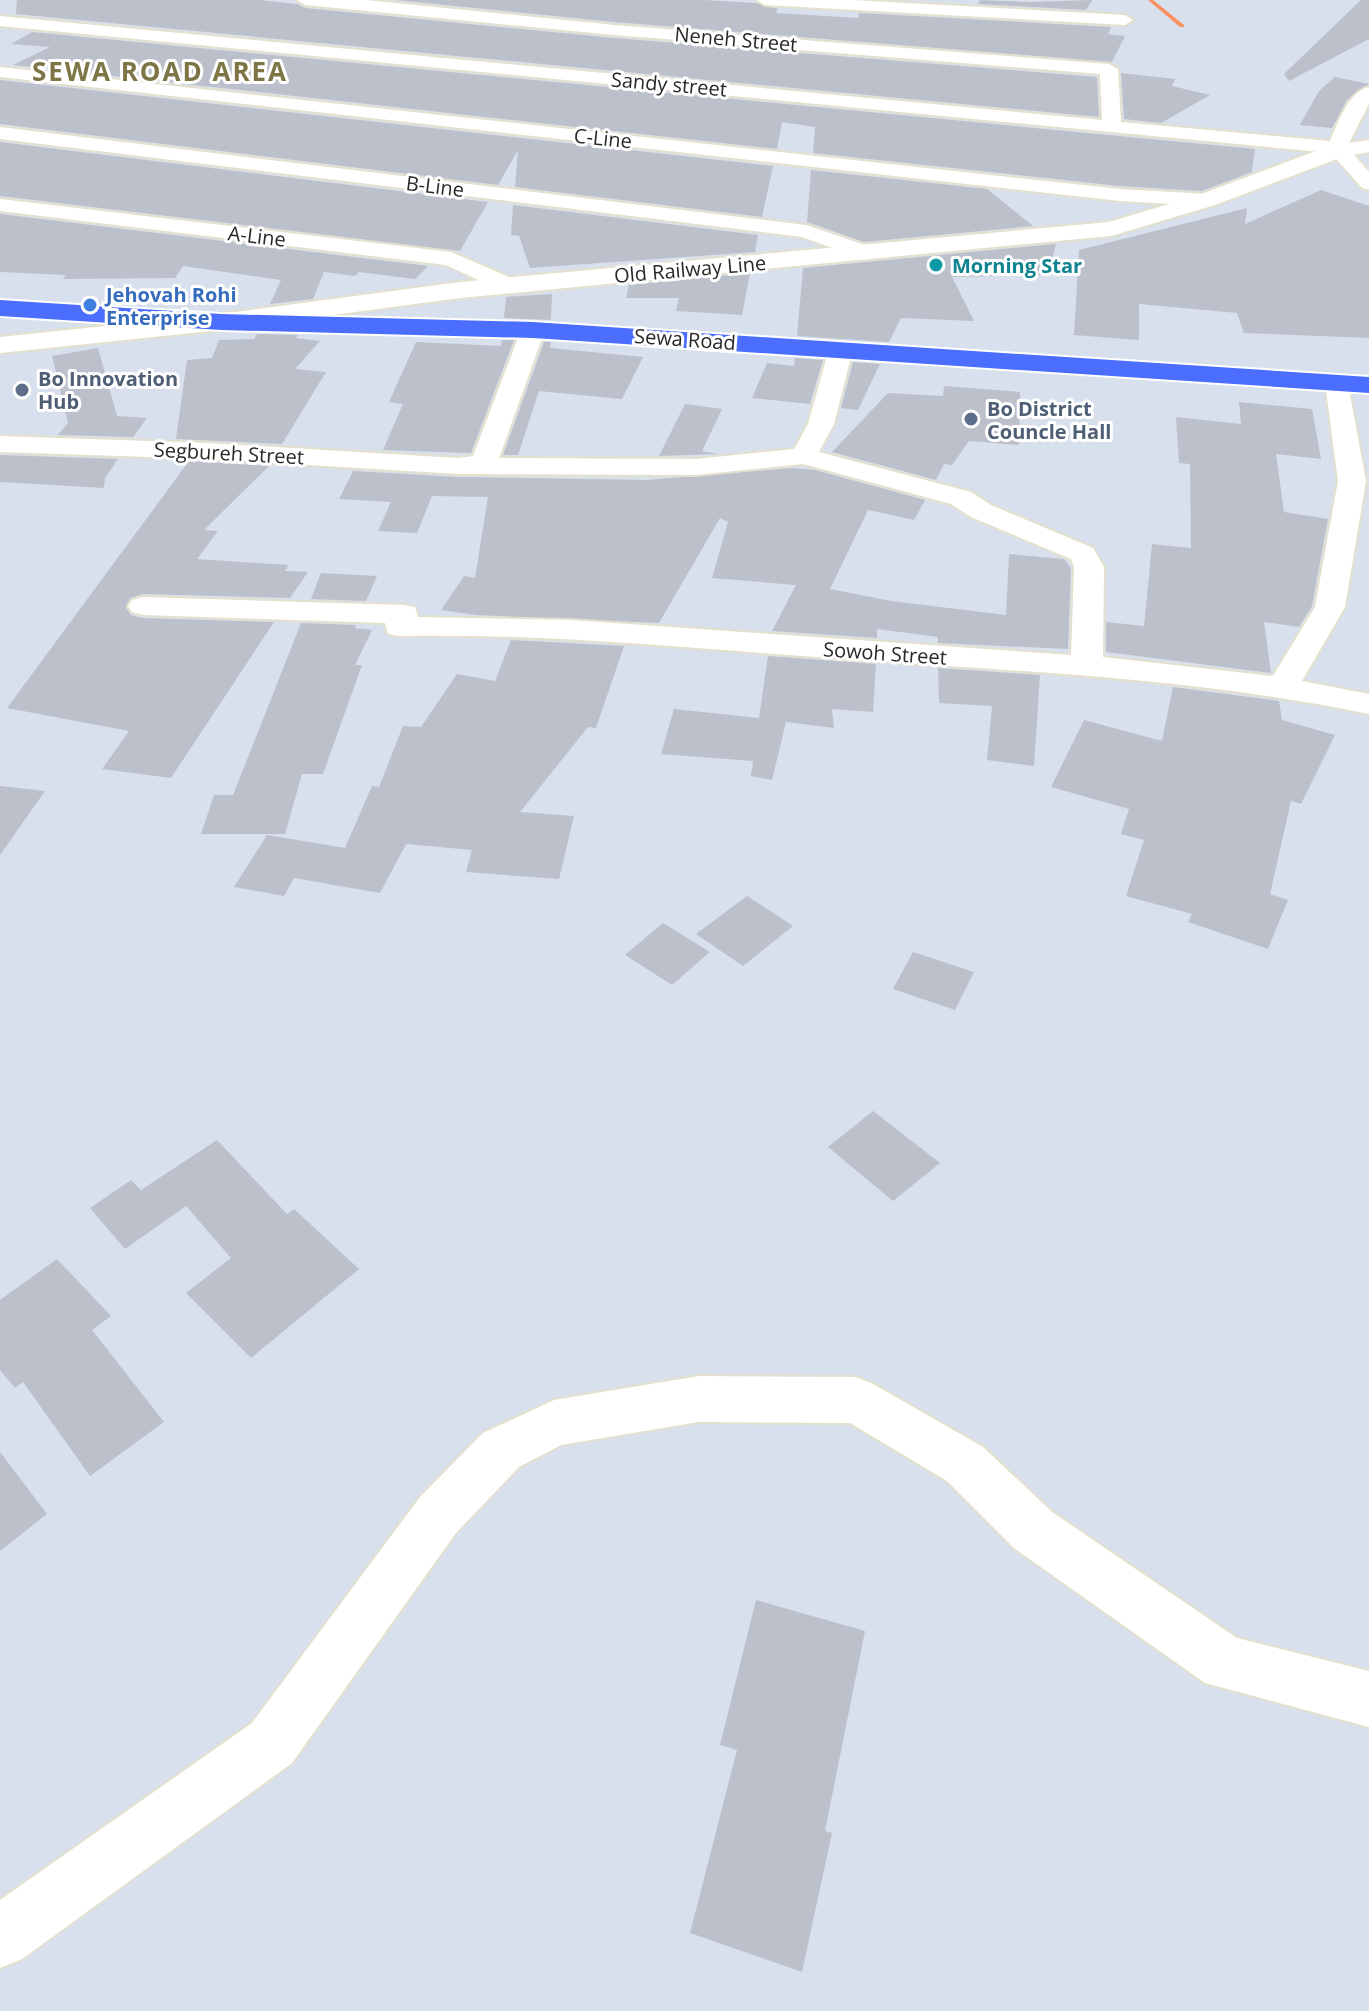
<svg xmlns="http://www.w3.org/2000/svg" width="1369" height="2011" font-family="'Open Sans',sans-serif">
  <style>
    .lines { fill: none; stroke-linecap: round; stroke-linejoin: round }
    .stream { fill: #fa9060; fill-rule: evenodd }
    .building { fill: #bbc0ca }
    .street-casing { stroke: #e3e0ce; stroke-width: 4 }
    .secondary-casing { stroke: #e3e0ce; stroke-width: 4 }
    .primary-casing { stroke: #fff; stroke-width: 4 }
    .street { fill: #fff; fill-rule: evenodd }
    .secondary { fill: #fff; fill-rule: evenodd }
    .primary { fill: #4c6efe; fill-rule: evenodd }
    .culture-dot { fill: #0f9aa8; stroke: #fff; stroke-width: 3 }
    .shop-dot { fill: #3f7fe0; stroke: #fff; stroke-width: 3 }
    .service-dot { fill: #5c6f8a; stroke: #fff; stroke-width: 3 }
    .labels { text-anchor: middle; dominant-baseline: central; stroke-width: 6; stroke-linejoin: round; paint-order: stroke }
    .far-street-label { font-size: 20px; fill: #282828; stroke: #fff }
    .far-culture-label { font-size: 20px; font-weight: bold; fill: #0d838f; stroke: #fff; text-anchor: start }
    .far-shop-label { font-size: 20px; font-weight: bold; fill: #366cbe; stroke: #fff; text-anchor: start }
    .far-service-label { font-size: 20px; font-weight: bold; fill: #4e5e75; stroke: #fff; text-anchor: start }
    .far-district-label { font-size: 26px; font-weight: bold; letter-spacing: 2px; fill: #7d7545; stroke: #fff }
  </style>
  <rect width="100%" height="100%" fill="#d8e0ed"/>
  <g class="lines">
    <polygon class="stream" points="1148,0 1153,0 1184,25 1184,27 1180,27"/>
  </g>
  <g class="building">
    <polygon points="17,0 259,0 297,4 305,8 614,38 1097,77 1099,117 16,14"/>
    <polygon points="396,0 704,0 756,3 778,9 776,13 858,18 859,13 1111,27 1108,34 1125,36 1112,62 614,22"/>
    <polygon points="980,0 1030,2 1092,0 1086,10 978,4"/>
    <polygon points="1361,0 1369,0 1369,39 1289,81 1284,74"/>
    <polygon points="32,32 1255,149 1252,172 1202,191 1120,186 813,153 815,127 782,122 777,149 13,65 50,47 11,44"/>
    <polygon points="1121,73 1175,79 1172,86 1210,95 1161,123 1124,119"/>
    <polygon points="1335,77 1369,84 1347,100 1332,128 1300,125 1319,91"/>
    <polygon points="0,80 773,166 762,217 515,187 518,150 498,185 0,124"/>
    <polygon points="0,142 488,202 460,251 0,196"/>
    <polygon points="811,170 987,189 1033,226 864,242 807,222"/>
    <polygon points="1321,190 1369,206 1369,338 1244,333 1237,313 1139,304 1139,340 1074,335 1079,250 1247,208 1245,224"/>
    <polygon points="513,205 758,235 755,252 530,268 519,236 511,235"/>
    <polygon points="0,214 428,266 415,279 359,272 355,276 324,272 313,299 270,304 281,280 183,266 175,278 63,279 66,275 0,272"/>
    <polygon points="1056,244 1048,275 952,277 974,321 901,318 889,342 797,336 803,268"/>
    <polygon points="750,273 742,315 676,311 679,298 626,298 629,285"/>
    <polygon points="552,294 551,320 504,318 506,297"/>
    <polygon points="257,334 298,335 296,338 320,341 295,369 326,372 282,444 176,439 187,360 212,358 219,340 254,339"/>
    <polygon points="502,340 514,340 471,453 383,450 403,404 389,402 416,342 501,346"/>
    <polygon points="544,342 551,342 550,348 643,357 622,399 539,391 518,455 503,455"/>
    <polygon points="98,348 117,416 147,418 133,437 58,435 68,423 52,356"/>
    <polygon points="795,358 823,360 810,404 752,398 767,363 794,366"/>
    <polygon points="853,362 880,364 858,410 841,408"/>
    <polygon points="944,386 1020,392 1019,445 969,441 952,465 944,464 936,480 832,452 888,393 943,396"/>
    <polygon points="1239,402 1312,409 1321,459 1276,454 1284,512 1328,519 1312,606 1299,627 1264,622 1271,673 1106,652 1106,622 1144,626 1152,544 1191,548 1190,464 1179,463 1176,417 1241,424"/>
    <polygon points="685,404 722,409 702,451 717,454 659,456"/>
    <polygon points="0,455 118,459 105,478 104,488 0,482"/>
    <polygon points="189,461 269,466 204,530 218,531 197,559 288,565 285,571 308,572 290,598 143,594 130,598 126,608 131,615 142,618 274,622 171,778 102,769 129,731 7,708"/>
    <polygon points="792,468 815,470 925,500 914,520 868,510 830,589 891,601 1006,615 1009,554 1064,559 1071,568 1068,649 938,643 938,637 877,629 877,638 772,631 796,585 712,578 728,522 720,518 659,623 476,615 441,610 464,576 475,578 488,497 432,496 417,533 378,531 391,502 339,499 353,471 458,477 647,480"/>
    <polygon points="321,573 377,576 366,601 311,599"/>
    <polygon points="301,623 356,625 355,628 372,630 355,665 362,665 323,774 302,774 285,834 201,834 214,795 233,795"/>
    <polygon points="511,640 624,646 596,728 588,727 520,812 574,816 559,879 466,872 472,850 406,844 380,893 294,878 284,896 234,887 267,835 345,848 372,786 379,787 403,726 421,727 457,674 495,681"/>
    <polygon points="768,656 876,664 873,712 832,709 834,728 786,722 772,780 751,776 753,761 661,754 674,709 759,718"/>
    <polygon points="938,668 1040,675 1034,766 987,760 992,706 939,703"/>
    <polygon points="1173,687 1279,701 1282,720 1335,735 1301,804 1291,801 1270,894 1288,900 1268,949 1188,922 1192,914 1126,896 1144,840 1121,834 1129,809 1051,787 1084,720 1162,741"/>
    <polygon points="0,786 45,791 0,855"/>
    <polygon points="747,896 793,926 743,966 696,934"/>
    <polygon points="663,923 710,952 672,985 625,955"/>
    <polygon points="913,952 974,972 955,1010 893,989"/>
    <polygon points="873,1111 940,1163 893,1201 828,1147"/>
    <polygon points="217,1140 287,1214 294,1209 359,1269 251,1358 186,1293 231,1258 186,1206 125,1249 90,1208 131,1180 141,1190"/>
    <polygon points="57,1259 111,1316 92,1330 164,1422 90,1476 23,1382 15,1388 0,1370 0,1300"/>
    <polygon points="0,1452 47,1514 0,1551"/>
    <polygon points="756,1600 865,1631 825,1831 832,1833 802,1972 690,1933 737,1750 720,1745"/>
  </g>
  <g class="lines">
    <g class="street-casing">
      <g id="street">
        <path d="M297,0H366L614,25L1109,64L1118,69L1121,122L1330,141C1338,123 1348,92 1369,87V104L1347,147L1369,172V190L1362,188L1331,153L0,26V16L1102,120L1100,74L614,35L305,5Z"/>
        <polygon points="757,0 852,0 1125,15 1133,20 1125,25 765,5"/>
        <polygon points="0,67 1120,189 1207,194 1217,200 1207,206 1120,201 0,77"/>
        <polygon points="0,127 806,225 874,248 877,253 866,260 802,237 0,139"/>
        <polygon points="0,199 451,252 516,280 519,285 516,290 500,290 446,265 0,211"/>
        <path d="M533,323L545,330L499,458L696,459L794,449L808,424L829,349L841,342L850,344L853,349L834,424L819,452L971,492L991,505L1093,548L1104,567L1103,657L1273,676L1315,607L1338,481L1325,383L1329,378H1347L1366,481L1345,607L1302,681L1369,694V714C1200,679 1030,672 858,660C705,650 553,633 399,636L388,634L385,623L143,615L132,612L128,606L132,600L143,597L404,605L415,607L418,617L571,620L1071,655L1074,567L1071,559L971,517L951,504L803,464L696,475L458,474L208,459L0,452V436L208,443L458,458L473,456L521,330Z"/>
        <polygon points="699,1376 856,1377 873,1384 983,1447 1052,1512 1237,1638 1369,1671 1369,1727 1205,1683 1014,1548 947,1481 850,1423 699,1422 561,1445 519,1467 456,1533 292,1763 22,1959 0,1968 0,1900 252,1723 420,1497 483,1433 554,1400"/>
      </g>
    </g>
    <g class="secondary-casing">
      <polygon id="secondary" points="1369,140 1369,152 1342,157 1215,205 1111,236 460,298 221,330 0,353 0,337 221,314 460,282 1109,222 1199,195 1329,146"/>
    </g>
    <g class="primary-casing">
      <polygon id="primary" points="0,300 221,314 533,322 1369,377 1369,393 533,338 221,330 0,316"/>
    </g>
    <use href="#street" class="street"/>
    <use href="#secondary" class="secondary"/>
    <use href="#primary" class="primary"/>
  </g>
  <circle class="culture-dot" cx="936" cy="265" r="8"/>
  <circle class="shop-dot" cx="90" cy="305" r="8"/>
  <g class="service-dot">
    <circle cx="22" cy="390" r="8"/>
    <circle cx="971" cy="419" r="8"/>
  </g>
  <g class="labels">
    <g class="far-street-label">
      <text transform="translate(736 39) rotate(5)">Neneh Street</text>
      <text transform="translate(669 84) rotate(5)">Sandy street</text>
      <text transform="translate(603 138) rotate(6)">C-Line</text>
      <text transform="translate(435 186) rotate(7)">B-Line</text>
      <text transform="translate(257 236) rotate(7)">A-Line</text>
      <text transform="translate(690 269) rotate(-5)">Old Railway Line</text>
      <text transform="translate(685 339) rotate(4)">Sewa Road</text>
      <text transform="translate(229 453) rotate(3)">Segbureh Street</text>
      <text transform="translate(885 653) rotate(4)">Sowoh Street</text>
    </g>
    <g class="far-culture-label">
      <text x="952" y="265">Morning Star</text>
    </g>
    <g class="far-shop-label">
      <text x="106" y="294">Jehovah Rohi<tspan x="106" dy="23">Enterprise</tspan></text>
    </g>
    <g class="far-service-label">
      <text x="38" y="378">Bo Innovation<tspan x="38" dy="23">Hub</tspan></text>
      <text x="987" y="408">Bo District<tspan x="987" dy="23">Councle Hall</tspan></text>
    </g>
    <g class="far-district-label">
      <text x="160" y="71">SEWA ROAD AREA</text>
    </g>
  </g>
</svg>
